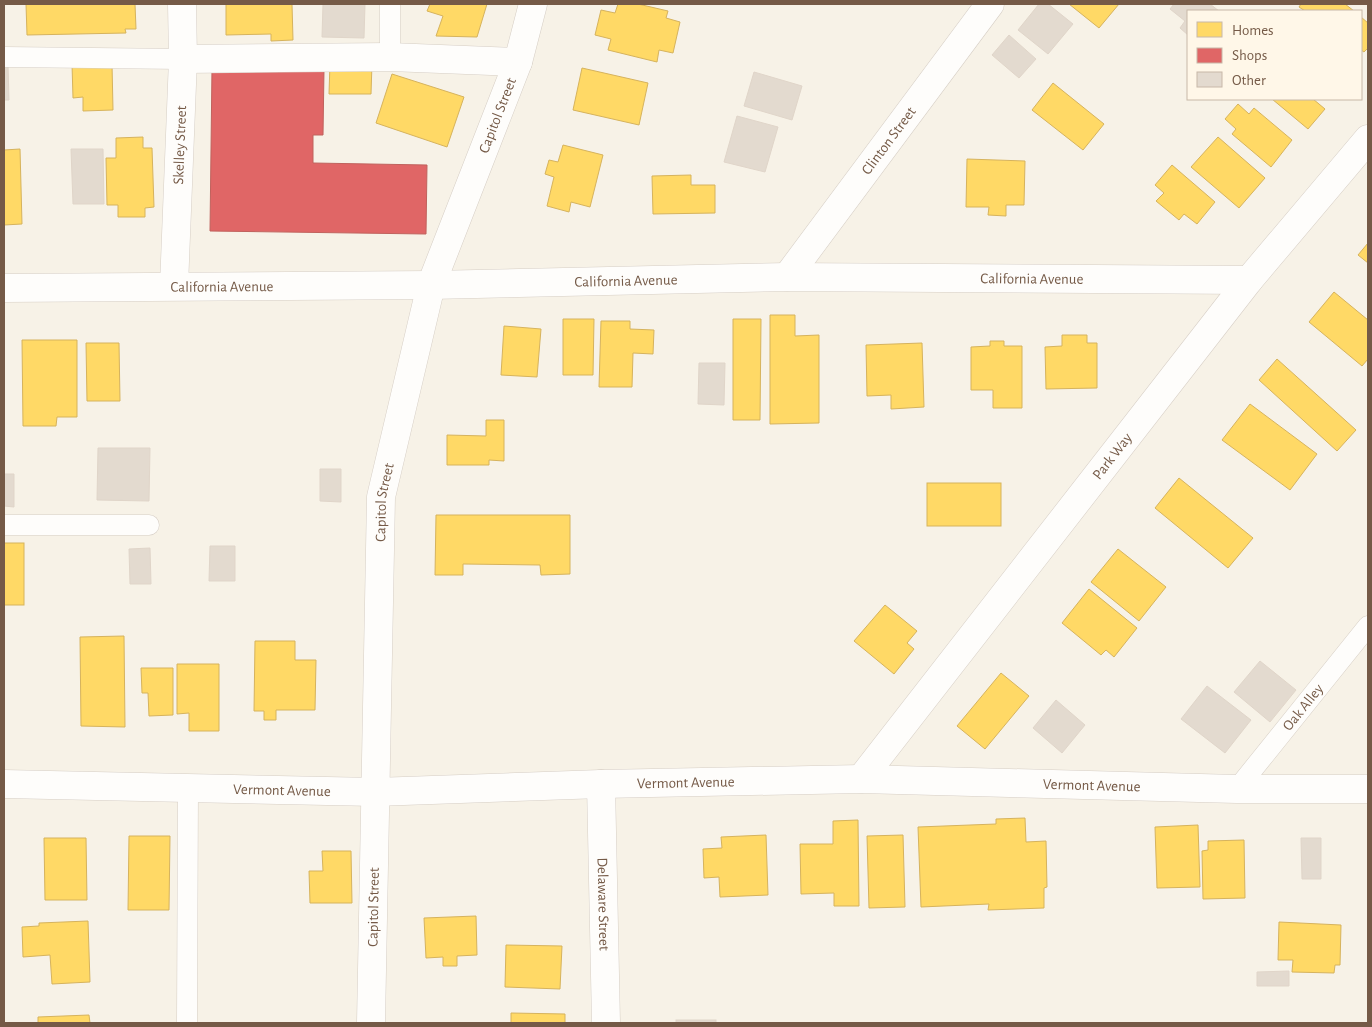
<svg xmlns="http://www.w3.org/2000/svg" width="1372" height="1027" font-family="'Alegreya Sans',sans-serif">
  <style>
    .homes { fill: #ffd966; stroke: #d6b35d }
    .shops { fill: #e06666; stroke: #c0625d }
    .building { fill: #e3dacf; stroke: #e0d5c9 }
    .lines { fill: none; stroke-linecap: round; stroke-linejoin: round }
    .service-casing { stroke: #d6cec5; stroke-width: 21 }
    .minor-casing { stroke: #d6cec5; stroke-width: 29 }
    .service { stroke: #fefdfb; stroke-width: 20 }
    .minor { stroke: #fefdfb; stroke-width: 28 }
    .labels { text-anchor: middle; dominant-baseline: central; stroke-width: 5; stroke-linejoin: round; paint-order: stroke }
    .street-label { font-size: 15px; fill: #755a47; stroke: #fff7e8 }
  </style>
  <rect width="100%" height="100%" fill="#f7f2e7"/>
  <g class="homes">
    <polygon points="26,4 135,4 136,29 125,29 126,33 27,35"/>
    <polygon points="226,4 292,4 293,40 271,41 271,34 226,35"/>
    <polygon points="430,4 487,4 477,37 436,36 443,16 427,11"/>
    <polygon points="618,4 638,4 668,11 666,18 680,22 673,53 659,50 657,62 608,50 611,39 595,35 601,10 615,13"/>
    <polygon points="1069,4 1119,4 1099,28"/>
    <polygon points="1301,4 1345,4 1354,11 1305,11 1299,7"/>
    <polygon points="1361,17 1368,23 1368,48 1364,52 1361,50"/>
    <polygon points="330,63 372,63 371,94 329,94"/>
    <polygon points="72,64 112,64 113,110 83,111 83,97 73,98"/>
    <polygon points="582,68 648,83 639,125 573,110"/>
    <polygon points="392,74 464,97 447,147 376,123"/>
    <polygon points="1053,83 1104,124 1083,150 1032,110"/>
    <polygon points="1272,99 1313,99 1325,109 1308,129"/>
    <polygon points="1238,104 1249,114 1254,108 1292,140 1271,167 1232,134 1236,129 1225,119"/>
    <polygon points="143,137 143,148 152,148 154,207 145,208 145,217 118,217 118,205 107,205 106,158 116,158 116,138"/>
    <polygon points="1218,137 1265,178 1239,208 1191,167"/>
    <polygon points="563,145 603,155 590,207 571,202 569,212 547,206 554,177 545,174 549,160 558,162"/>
    <polygon points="20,149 22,224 4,225 4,150"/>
    <polygon points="967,159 1025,161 1024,205 1006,205 1006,216 988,215 989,207 966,207"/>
    <polygon points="1172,165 1215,202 1197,224 1184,214 1179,220 1156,201 1164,193 1155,185"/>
    <polygon points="691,175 691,185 715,185 715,213 653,214 652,176"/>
    <polygon points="1368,243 1368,263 1358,255"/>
    <polygon points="1334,292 1368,320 1368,359 1362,366 1309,322"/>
    <polygon points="770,315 795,315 795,336 819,335 819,423 770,424"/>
    <polygon points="563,319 594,319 593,375 563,375"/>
    <polygon points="733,319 761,319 760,420 733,420"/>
    <polygon points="601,321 630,321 630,329 654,330 653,354 633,353 632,387 599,387"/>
    <polygon points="504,326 541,329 537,377 501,375"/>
    <polygon points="1062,335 1087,335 1087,343 1097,343 1097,388 1046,389 1045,347 1062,346"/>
    <polygon points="22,340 77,340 77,417 57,417 56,426 23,426"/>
    <polygon points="990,341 1004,341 1004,346 1022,346 1022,408 993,408 993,390 971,390 971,347 990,346"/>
    <polygon points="86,343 119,343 120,401 87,401"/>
    <polygon points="922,343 924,407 891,409 891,395 867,396 866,345"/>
    <polygon points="1277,359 1356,430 1337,451 1259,380"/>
    <polygon points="1250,404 1317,454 1290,490 1222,440"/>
    <polygon points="486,420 504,420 504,461 489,460 489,465 447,465 447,435 486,436"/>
    <polygon points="1179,478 1253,538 1228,568 1155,508"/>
    <rect x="927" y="483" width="74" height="43"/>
    <polygon points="436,515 570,515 570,574 541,575 540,565 463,564 463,575 435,575"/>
    <rect x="4" y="543" width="20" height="62"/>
    <polygon points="1118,549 1166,587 1139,621 1091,582"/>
    <polygon points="1089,589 1137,628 1114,657 1106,650 1101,655 1062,623"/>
    <polygon points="885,605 917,631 907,643 914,649 894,674 854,641"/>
    <polygon points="124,636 125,727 81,726 80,637"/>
    <polygon points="255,641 295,641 295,660 316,660 315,710 276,710 276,720 264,720 264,711 254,711"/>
    <polygon points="177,664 219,664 219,731 189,731 189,713 177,714"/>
    <polygon points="141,668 173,668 173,715 149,716 148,693 142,693"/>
    <polygon points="1001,673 1029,696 985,749 957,726"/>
    <polygon points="1025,818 1026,842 1046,841 1047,887 1044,888 1044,908 988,910 989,904 921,907 918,827 996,824 996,819"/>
    <polygon points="858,820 859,906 834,906 834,893 801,894 800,844 833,844 833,821"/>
    <polygon points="1198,825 1200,887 1157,888 1155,827"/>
    <polygon points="766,835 768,895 720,897 719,877 704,878 703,849 722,848 721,837"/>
    <polygon points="903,835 905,907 869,908 867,836"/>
    <polygon points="129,836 170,836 169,910 128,910"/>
    <polygon points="44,838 86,838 87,900 45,900"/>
    <polygon points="1244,840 1245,898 1203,899 1202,851 1208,850 1208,841"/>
    <polygon points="322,851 351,851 352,903 310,903 309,871 323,871"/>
    <polygon points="476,916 477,955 457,956 457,966 443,966 443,957 426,958 424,918"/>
    <polygon points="88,921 90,982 52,984 50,955 23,957 22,927 39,926 39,923"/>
    <polygon points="1279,922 1341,925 1340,965 1335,965 1334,973 1292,972 1293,960 1278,960"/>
    <polygon points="506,945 562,946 560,989 505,987"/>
    <polygon points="511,1013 565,1014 565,1023 511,1023"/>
    <polygon points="89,1015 90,1023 38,1023 38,1017"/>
  </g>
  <polygon class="shops" points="212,68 324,69 323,135 313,135 313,163 427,165 426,234 210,231"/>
  <g class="building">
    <polygon points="323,4 365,4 364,38 322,37"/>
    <polygon points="1039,4 1048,4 1073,24 1048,54 1018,30"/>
    <polygon points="1174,4 1210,4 1219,11 1188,11 1188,35 1180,28 1185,21 1170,9"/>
    <polygon points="1009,35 1036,59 1019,78 992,55"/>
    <polygon points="4,65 8,65 9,100 4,100"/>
    <polygon points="754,72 802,86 792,120 744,106"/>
    <polygon points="737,116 778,127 765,172 724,162"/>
    <polygon points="71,149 103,149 104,204 73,204"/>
    <polygon points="699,363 725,363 724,405 698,404"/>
    <polygon points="98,448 150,448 149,501 97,500"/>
    <polygon points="320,469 341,469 341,502 320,501"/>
    <polygon points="4,474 14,474 14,507 4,506"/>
    <polygon points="210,546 235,546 235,581 209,581"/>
    <polygon points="150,548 151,584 130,584 129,549"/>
    <polygon points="1260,661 1296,690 1270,722 1234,692"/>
    <polygon points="1207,686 1251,720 1225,753 1181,719"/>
    <polygon points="1056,700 1085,725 1062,753 1033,728"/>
    <polygon points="1301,838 1321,838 1321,879 1302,879"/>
    <polygon points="1289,971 1289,986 1257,986 1257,972"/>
    <rect x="676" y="1020" width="40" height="3"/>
  </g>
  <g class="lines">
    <g class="service-casing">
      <g id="service">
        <polyline points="4,57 183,59"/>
        <polyline points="390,57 390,4"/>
        <polyline points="4,525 149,525"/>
        <path id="s1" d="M1237,789L1368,626"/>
        <polyline points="187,1023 188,787"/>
      </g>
    </g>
    <g class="minor-casing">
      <g id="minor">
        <polyline points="183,59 390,57 518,62"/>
        <path id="s2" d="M787,277L990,4"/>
        <path id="s3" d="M174,286L183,59L182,4"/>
        <path id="s4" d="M4,288L431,285L787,277L1249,280"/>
        <path id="s5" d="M861,779L1249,280L1368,139"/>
        <path id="s6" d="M4,784L375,792L601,784L861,779L1237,789H1368"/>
        <path id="s7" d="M601,784L606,1023"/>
        <path id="s8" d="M371,1023L381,497L431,285L518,62L533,4"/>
      </g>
    </g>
    <use href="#service" class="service"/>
    <use href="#minor" class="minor"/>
  </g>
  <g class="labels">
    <g class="street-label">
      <text stroke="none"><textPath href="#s8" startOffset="926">Capitol Street</textPath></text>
      <text stroke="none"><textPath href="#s2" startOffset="170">Clinton Street</textPath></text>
      <text stroke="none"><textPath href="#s3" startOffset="141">Skelley Street</textPath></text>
      <text stroke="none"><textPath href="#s4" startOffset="1028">California Avenue</textPath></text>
      <text stroke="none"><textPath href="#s4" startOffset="622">California Avenue</textPath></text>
      <text stroke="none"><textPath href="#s4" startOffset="218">California Avenue</textPath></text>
      <text stroke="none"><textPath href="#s5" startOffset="409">Park Way</textPath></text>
      <text stroke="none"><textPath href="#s8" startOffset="521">Capitol Street</textPath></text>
      <text stroke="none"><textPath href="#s1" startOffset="105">Oak Alley</textPath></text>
      <text stroke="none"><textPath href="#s6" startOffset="682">Vermont Avenue</textPath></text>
      <text stroke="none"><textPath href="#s6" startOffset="1088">Vermont Avenue</textPath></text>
      <text stroke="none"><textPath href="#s6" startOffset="278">Vermont Avenue</textPath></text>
      <text stroke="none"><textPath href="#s7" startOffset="120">Delaware Street</textPath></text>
      <text stroke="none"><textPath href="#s8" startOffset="116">Capitol Street</textPath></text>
    </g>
  </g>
  <rect width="1372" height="1027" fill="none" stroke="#755a47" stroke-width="10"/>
  <rect x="1187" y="10" width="175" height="90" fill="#fff7e8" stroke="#c8b8a8"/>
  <rect x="1197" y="22" width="25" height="15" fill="#ffd966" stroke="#c8b8a8"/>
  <text x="1232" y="35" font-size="15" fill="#755a47">Homes</text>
  <rect x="1197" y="48" width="25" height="15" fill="#e06666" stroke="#c8b8a8"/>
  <text x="1232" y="60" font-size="15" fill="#755a47">Shops</text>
  <rect x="1197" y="72" width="25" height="15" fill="#e3dacf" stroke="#c8b8a8"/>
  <text x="1232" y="85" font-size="15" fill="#755a47">Other</text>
</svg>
